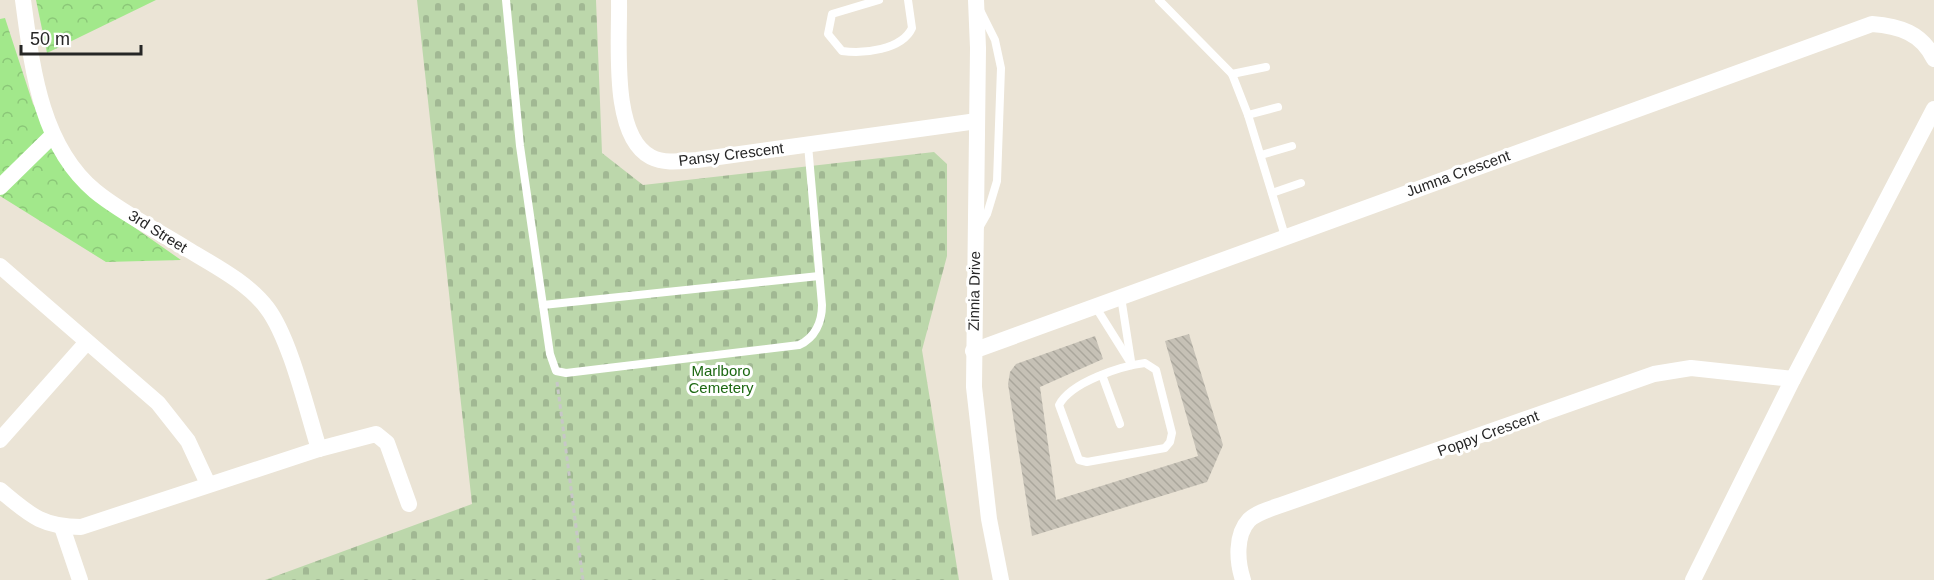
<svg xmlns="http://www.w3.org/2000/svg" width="1934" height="580" font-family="Arial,sans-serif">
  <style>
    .forest { fill: url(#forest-crowns) }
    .cemetery { fill: url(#cemetery-stones) }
    .building { fill: url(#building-back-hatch) }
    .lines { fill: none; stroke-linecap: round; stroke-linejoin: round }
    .path { stroke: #c7c7c7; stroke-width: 3; stroke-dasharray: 4.5 3; stroke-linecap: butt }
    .service { stroke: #fff; stroke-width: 8 }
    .minor { stroke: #fff; stroke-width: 16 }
    .labels { text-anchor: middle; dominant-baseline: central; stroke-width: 6; stroke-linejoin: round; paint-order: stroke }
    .street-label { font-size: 15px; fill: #262626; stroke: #fff }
    .park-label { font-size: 15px; fill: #1c6812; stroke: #fff }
  </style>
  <defs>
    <pattern id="forest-crowns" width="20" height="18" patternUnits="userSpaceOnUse" patternTransform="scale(1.5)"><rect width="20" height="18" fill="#a2e88b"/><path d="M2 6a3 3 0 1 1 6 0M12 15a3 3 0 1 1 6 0" fill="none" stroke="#8bc778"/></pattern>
    <pattern id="cemetery-stones" width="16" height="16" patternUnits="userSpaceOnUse" patternTransform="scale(1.5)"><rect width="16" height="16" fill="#bcd7ab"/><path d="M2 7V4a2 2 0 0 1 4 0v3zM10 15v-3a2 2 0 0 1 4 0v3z" fill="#a1b893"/></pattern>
    <pattern id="building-back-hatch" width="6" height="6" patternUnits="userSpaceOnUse" patternTransform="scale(1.5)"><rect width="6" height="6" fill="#c6c1b6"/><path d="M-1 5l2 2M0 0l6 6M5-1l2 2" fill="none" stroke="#aaa69c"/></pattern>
  </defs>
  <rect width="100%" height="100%" fill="#ebe4d6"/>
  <g class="forest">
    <polygon points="36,0 156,0 47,53"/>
    <polygon points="5,18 33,104 91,197 181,260 106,262 0,196 0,19"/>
  </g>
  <polygon class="cemetery" points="417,0 596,0 602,153 643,185 934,152 947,164 947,256 922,350 959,580 265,580 472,504"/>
  <polygon class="building" points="1189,334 1223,445 1207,482 1032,536 1008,384 1010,372 1016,364 1095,336 1103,359 1040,387 1056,500 1198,456 1165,341"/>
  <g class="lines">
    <polyline class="path" points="557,382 583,580"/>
    <g class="service">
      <path d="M506,0L520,146L550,354L556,371L566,373L799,345C815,338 822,322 822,305L808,145"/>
      <path d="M879,0L832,14L828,34L842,51C863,54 902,50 912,28L908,0"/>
      <polyline points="1159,0 1232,74 1248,115 1285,236"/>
      <polyline points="1232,74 1266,67"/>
      <polyline points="1248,115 1278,107"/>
      <polyline points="1261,155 1292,146"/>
      <polyline points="1272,193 1301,183"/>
      <polyline points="979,228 987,214 997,181 1001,68 995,40 981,12"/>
      <polyline points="1121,297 1131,361"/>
      <polyline points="543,305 819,276"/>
      <polyline points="1095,306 1132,365"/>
      <path d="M1145,363L1156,370L1172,433L1170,442L1165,448L1087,462L1079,460L1059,405C1071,382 1121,366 1145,363Z"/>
      <polyline points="1102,375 1120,424"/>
    </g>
    <g class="minor">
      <path d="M23,0C32,66 40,145 95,191C123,214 157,230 187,249C215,266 247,282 267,308C290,338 307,411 319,449"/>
      <path d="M619,0C620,41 610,136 651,157C665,164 682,161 697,160L977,121"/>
      <polyline points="976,0 978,48 974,387 989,519 1001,580"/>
      <polyline points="0,187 53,135"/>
      <polyline points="0,266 158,403 188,441 208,484"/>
      <path d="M973,351L1872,24C1899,26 1922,33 1934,59"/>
      <polyline points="0,440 87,342"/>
      <path d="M0,490C29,514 41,527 81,527L319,449L376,434L387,443L409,504"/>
      <polyline points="62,527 80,580"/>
      <path d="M1243,580C1237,562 1235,535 1249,520C1257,512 1273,508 1284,504L1654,374L1691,368L1793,379"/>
      <polyline points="1693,580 1793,379 1934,109"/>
    </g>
  </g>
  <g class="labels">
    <g class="street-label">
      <text transform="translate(731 154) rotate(-7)">Pansy Crescent</text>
      <text transform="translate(1458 173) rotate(-20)">Jumna Crescent</text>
      <text transform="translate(158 231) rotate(32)">3rd Street</text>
      <text transform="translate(974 291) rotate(-89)">Zinnia Drive</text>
      <text transform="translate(1488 433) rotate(-20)">Poppy Crescent</text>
    </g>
    <g class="park-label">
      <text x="721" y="370">Marlboro<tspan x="721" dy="17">Cemetery</tspan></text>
    </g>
  </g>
  <path d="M21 45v9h120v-9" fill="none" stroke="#262626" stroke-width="3"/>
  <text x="30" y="45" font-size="18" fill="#262626" stroke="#ffffff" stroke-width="4.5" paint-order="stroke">50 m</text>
</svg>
